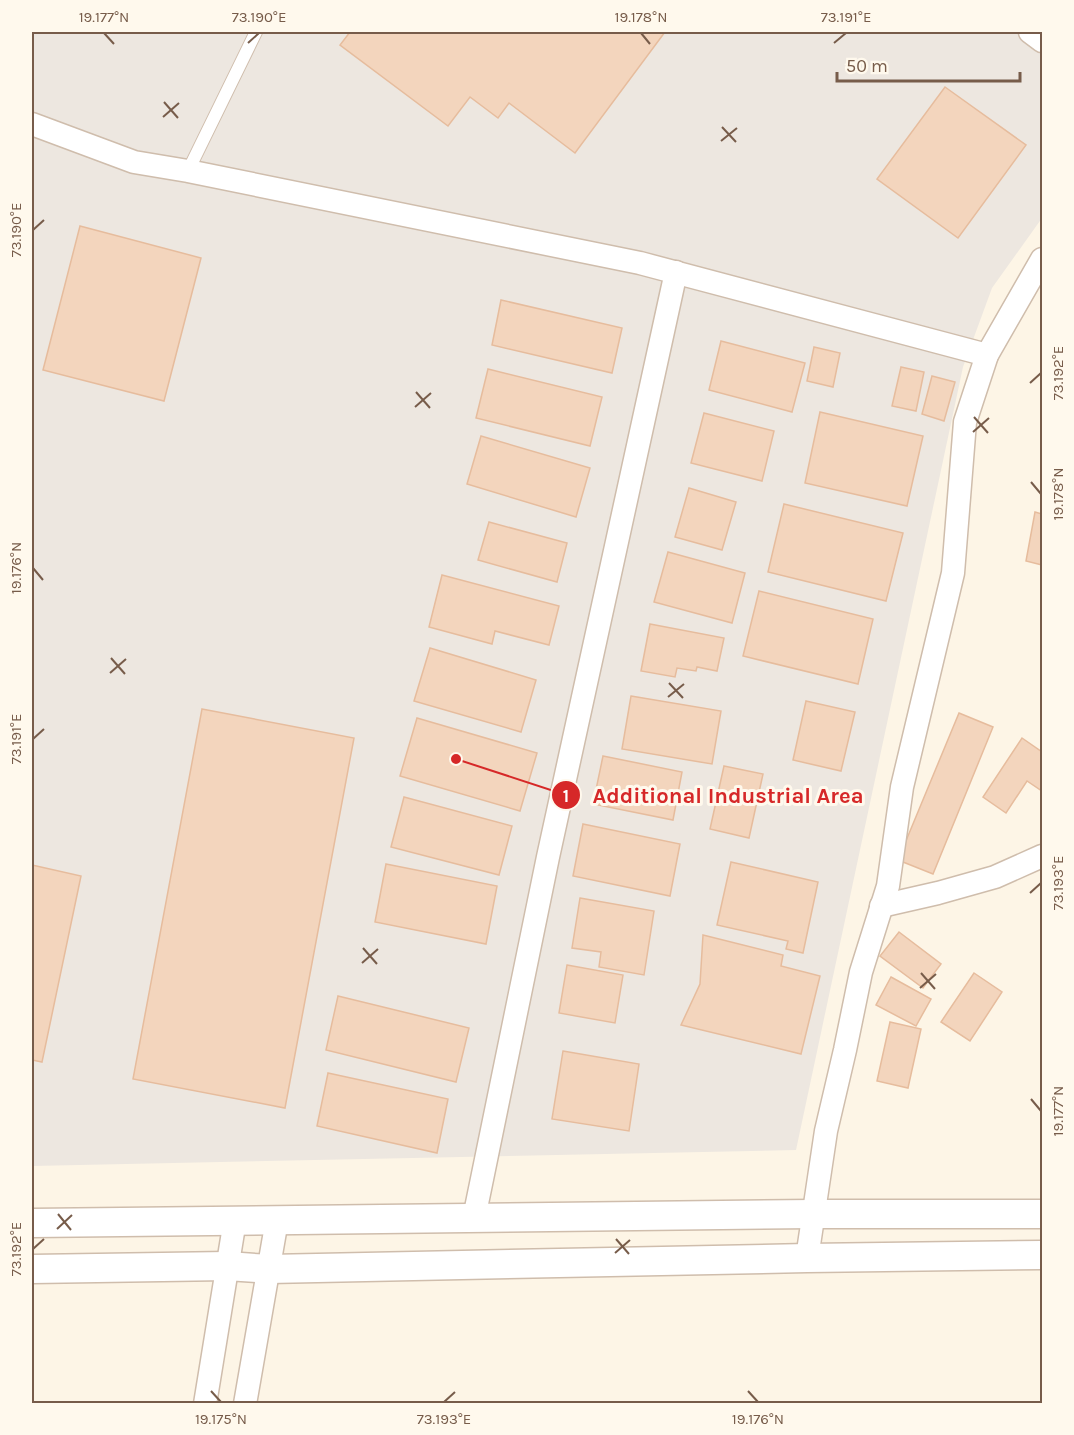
<svg xmlns="http://www.w3.org/2000/svg" width="1074" height="1435" font-family="Karla,sans-serif">
  <style>
    .industrial { fill: #ede7e0 }
    .building { fill: #f3d5bd; stroke: #e6bc9d; stroke-width: 1.5 }
    .lines { fill: none; stroke-linecap: round; stroke-linejoin: round }
    .service-casing { stroke: #cfbdac; stroke-width: 14 }
    .minor-casing { stroke: #cfbdac; stroke-width: 25 }
    .tertiary-casing { stroke: #cfbdac; stroke-width: 31 }
    .service { stroke: #fff; stroke-width: 12 }
    .minor { stroke: #fff; stroke-width: 22 }
    .tertiary { stroke: #fff; stroke-width: 28 }
    .ticks { fill: none; stroke: #775c4a; stroke-width: 2 }
    .leader { fill: none; stroke: #d62828; stroke-width: 2 }
    .callout-dot { fill: #d62828; stroke: #fff9ed; stroke-width: 2 }
    .mark-label { font-size: 18px; text-anchor: middle; font-weight: bold; fill: #fff }
    .callout-label { font-size: 22px; text-anchor: middle; font-weight: bold; fill: #d62828; stroke: #fff9ed; stroke-width: 6; stroke-linejoin: round; paint-order: stroke }
    .neatline { fill: none; stroke: #775c4a; stroke-width: 2 }
    .ticks-label { font-size: 15px; text-anchor: middle; fill: #775c4a }
  </style>
  <rect width="100%" height="100%" fill="#fdf5e6"/>
  <polygon class="industrial" points="32,32 1042,32 1042,218 992,288 963,367 796,1150 32,1166"/>
  <g class="building">
    <polygon points="350,32 665,32 575,153 509,103 498,118 470,97 448,126 340,45"/>
    <polygon points="945,87 1026,145 958,238 877,179"/>
    <polygon points="80,226 201,258 164,401 43,370"/>
    <polygon points="501,300 622,328 612,373 492,345"/>
    <polygon points="721,341 805,363 792,412 709,390"/>
    <polygon points="814,347 840,353 833,387 807,381"/>
    <polygon points="901,367 924,372 916,411 892,406"/>
    <polygon points="488,369 602,397 590,446 476,418"/>
    <polygon points="932,376 955,382 944,421 922,414"/>
    <polygon points="820,412 923,436 907,506 805,483"/>
    <polygon points="704,413 774,431 762,481 691,463"/>
    <polygon points="481,436 590,468 576,517 467,484"/>
    <polygon points="689,488 736,502 722,550 675,537"/>
    <polygon points="784,504 903,533 886,601 768,572"/>
    <polygon points="1035,512 1042,514 1042,565 1026,561"/>
    <polygon points="489,522 567,543 557,582 478,560"/>
    <polygon points="668,552 745,573 732,623 654,602"/>
    <polygon points="442,575 559,606 549,645 495,631 492,644 429,627"/>
    <polygon points="759,591 873,619 858,684 743,656"/>
    <polygon points="650,624 724,638 717,671 697,667 696,671 677,668 675,677 641,671"/>
    <polygon points="430,648 536,680 521,732 414,701"/>
    <polygon points="631,696 721,711 712,764 622,749"/>
    <polygon points="806,701 855,712 841,771 793,760"/>
    <polygon points="202,709 354,738 285,1108 133,1079"/>
    <polygon points="959,713 993,727 933,874 898,860"/>
    <polygon points="417,718 537,753 520,811 400,776"/>
    <polygon points="1022,738 1042,752 1042,791 1027,781 1006,813 983,797"/>
    <polygon points="603,756 682,772 673,820 593,804"/>
    <polygon points="724,766 763,774 749,838 710,829"/>
    <polygon points="404,797 512,826 499,875 391,847"/>
    <polygon points="583,824 680,844 670,896 573,876"/>
    <polygon points="731,862 818,882 803,953 786,949 788,941 717,925"/>
    <polygon points="386,864 497,886 486,944 375,922"/>
    <polygon points="32,865 81,876 42,1062 32,1060"/>
    <polygon points="580,898 654,911 644,975 599,967 601,952 572,948"/>
    <polygon points="899,932 941,964 923,988 880,956"/>
    <polygon points="703,935 783,955 781,966 820,976 801,1054 681,1025 700,984"/>
    <polygon points="567,965 623,975 615,1023 559,1013"/>
    <polygon points="974,973 1002,992 970,1041 941,1022"/>
    <polygon points="891,977 931,999 916,1026 876,1005"/>
    <polygon points="338,996 469,1028 456,1082 326,1050"/>
    <polygon points="890,1022 921,1029 908,1088 877,1081"/>
    <polygon points="563,1051 639,1064 629,1131 552,1119"/>
    <polygon points="328,1073 448,1099 437,1153 317,1126"/>
  </g>
  <g class="lines">
    <g class="service-casing">
      <polyline id="service" points="188,171 256,32"/>
    </g>
    <g class="minor-casing">
      <g id="minor">
        <polyline points="1030,32 1042,41"/>
        <polyline points="32,124 134,162 188,171 640,263 987,355"/>
        <polyline points="881,906 938,893 995,877 1042,856"/>
        <polyline points="474,1218 548,857 676,272"/>
        <polyline points="807,1258 826,1131 845,1050 861,972 888,886 902,787 953,573 965,422 987,355 1042,259"/>
        <polyline points="205,1404 235,1220"/>
        <polyline points="245,1404 277,1220"/>
      </g>
    </g>
    <g class="tertiary-casing">
      <g id="tertiary">
        <polyline points="32,1223 814,1214 1042,1214"/>
        <polyline points="32,1269 227,1266 269,1269 807,1258 1042,1255"/>
      </g>
    </g>
    <use href="#service" class="service"/>
    <use href="#minor" class="minor"/>
    <use href="#tertiary" class="tertiary"/>
  </g>
  <path class="ticks" d="M104,33L114,44M641,33L650,44M248,43L259,33M834,43L846,33M164,102L178,118M163,117L179,103M722,127L736,142M721,141L737,128M33,230L44,220M1030,383L1041,373M416,392L430,408M415,407L431,393M974,417L988,433M973,432L989,418M1031,482L1041,494M33,568L43,580M111,658L125,674M110,673L126,659M669,683L683,698M668,697L684,684M33,739L44,729M1030,893L1041,883M363,948L377,964M362,963L378,949M921,973L935,989M920,988L936,974M1031,1099L1041,1111M58,1214L71,1230M57,1229L72,1215M616,1239L629,1254M33,1249L44,1239M615,1253L630,1240M211,1391L221,1402M748,1391L758,1402M444,1402L455,1392"/>
  <path class="leader" d="M456 759L566 795"/>
  <g class="callout-dot">
    <circle cx="456" cy="759" r="6"/>
    <circle cx="566" cy="795" r="15"/>
  </g>
  <g class="mark-label">
    <text x="566" y="802">1</text>
  </g>
  <g class="callout-label">
    <text x="728" y="803">Additional Industrial Area</text>
  </g>
  <rect width="1074" height="1435" fill="none" stroke="#fff9ed" stroke-width="66"/>
  <path d="M837 72v9h183v-9" fill="none" stroke="#775c4a" stroke-width="3"/>
  <text x="846" y="72" font-size="18" fill="#775c4a" stroke="#fff9ed" stroke-width="4.5" paint-order="stroke">50 m</text>
  <rect x="33" y="33" width="1008" height="1369" class="neatline"/>
  <g class="ticks-label">
    <text x="104" y="22">19.177°N</text>
    <text x="259" y="22">73.190°E</text>
    <text x="641" y="22">19.178°N</text>
    <text x="846" y="22">73.191°E</text>
    <text transform="translate(16 230) rotate(-90)" y="5">73.190°E</text>
    <text transform="translate(1058 373) rotate(-90)" y="5">73.192°E</text>
    <text transform="translate(1058 494) rotate(-90)" y="5">19.178°N</text>
    <text transform="translate(16 568) rotate(-90)" y="5">19.176°N</text>
    <text transform="translate(16 739) rotate(-90)" y="5">73.191°E</text>
    <text transform="translate(1058 883) rotate(-90)" y="5">73.193°E</text>
    <text transform="translate(1058 1111) rotate(-90)" y="5">19.177°N</text>
    <text transform="translate(16 1249) rotate(-90)" y="5">73.192°E</text>
    <text x="221" y="1424">19.175°N</text>
    <text x="444" y="1424">73.193°E</text>
    <text x="758" y="1424">19.176°N</text>
  </g>
</svg>
